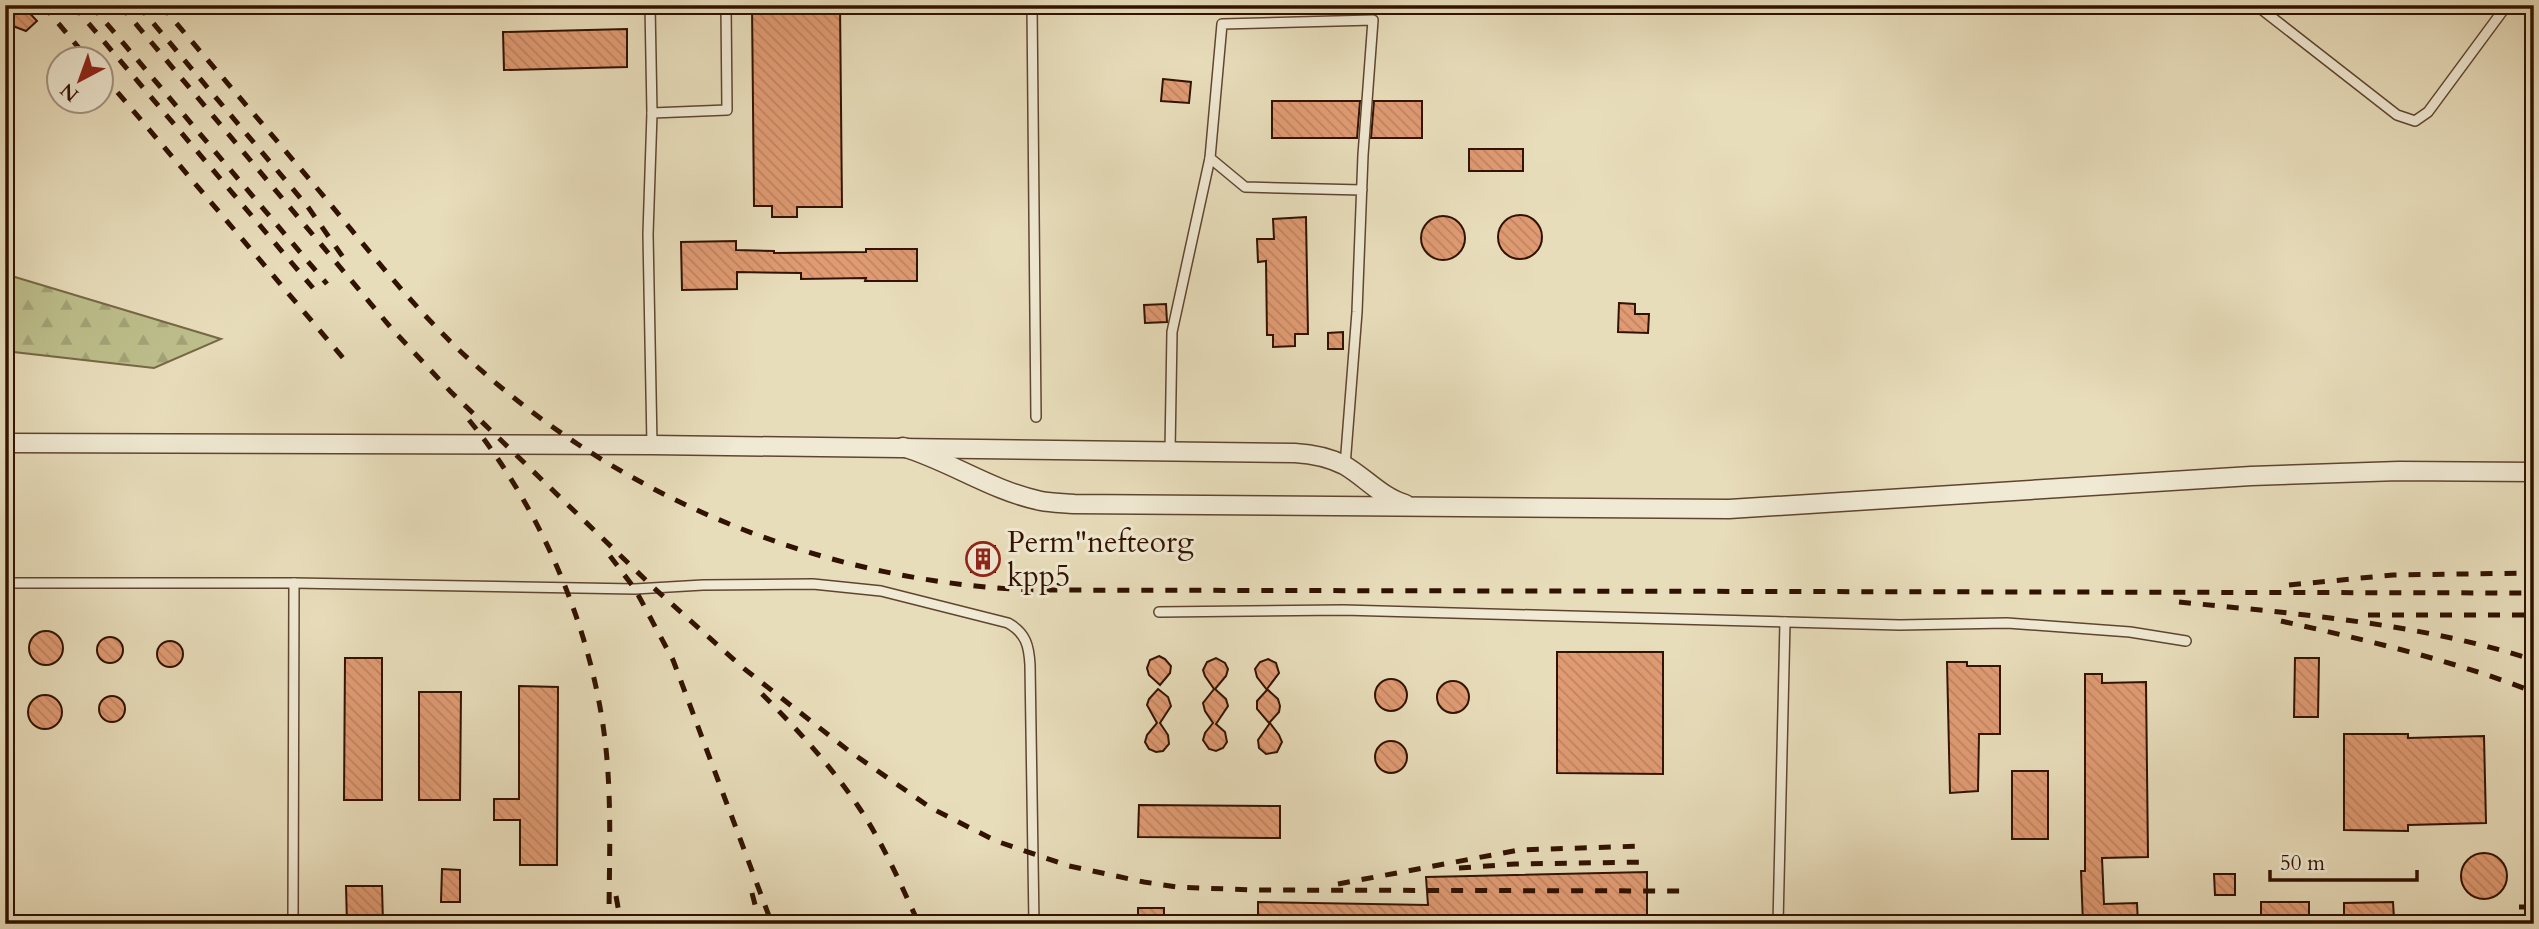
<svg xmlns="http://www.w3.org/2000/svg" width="2539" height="929" font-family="Cardo,serif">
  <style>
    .forest { fill: url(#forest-firs); stroke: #776846; stroke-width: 2 }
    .building { fill: url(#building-back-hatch); stroke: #311200; stroke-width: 2 }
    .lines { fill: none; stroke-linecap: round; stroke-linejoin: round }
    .lane-casing { stroke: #5f452f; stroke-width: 12 }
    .street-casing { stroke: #5f452f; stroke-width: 21 }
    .lane { stroke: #f0e9d3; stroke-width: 9 }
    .street { stroke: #f0e9d3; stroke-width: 18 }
    .rail { stroke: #311200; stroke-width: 5; stroke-dasharray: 12 12; stroke-linecap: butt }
    .labels { text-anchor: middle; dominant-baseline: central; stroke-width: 6; stroke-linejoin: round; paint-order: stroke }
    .poi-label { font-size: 30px; fill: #311200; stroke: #f0e9d3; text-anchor: start }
  </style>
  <defs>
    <pattern id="forest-firs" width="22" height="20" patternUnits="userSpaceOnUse" patternTransform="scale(1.75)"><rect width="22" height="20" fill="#bdbf8c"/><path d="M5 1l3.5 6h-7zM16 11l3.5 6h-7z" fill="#a3a377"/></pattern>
    <pattern id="building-back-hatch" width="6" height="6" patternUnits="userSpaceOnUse" patternTransform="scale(1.75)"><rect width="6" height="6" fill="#e09b73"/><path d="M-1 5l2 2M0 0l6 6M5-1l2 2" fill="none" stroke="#c18462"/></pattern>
  </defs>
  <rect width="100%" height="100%" fill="#e8ddbb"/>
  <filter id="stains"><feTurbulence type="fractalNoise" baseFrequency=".00286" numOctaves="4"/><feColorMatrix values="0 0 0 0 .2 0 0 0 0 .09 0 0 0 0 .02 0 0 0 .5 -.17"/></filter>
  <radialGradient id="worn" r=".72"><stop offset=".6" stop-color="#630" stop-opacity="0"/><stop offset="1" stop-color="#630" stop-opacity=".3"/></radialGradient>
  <polygon class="forest" points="5,274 221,339 154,368 5,351"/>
  <g class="building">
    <polygon points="5,5 22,5 37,21 26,31 5,23"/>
    <polygon points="752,5 840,5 842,207 797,207 797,217 772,217 772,206 754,206"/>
    <polygon points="627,29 627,67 504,70 503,32"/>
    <polygon points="1163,79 1191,82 1189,103 1161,101"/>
    <polygon points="1272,101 1360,101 1357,138 1272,138"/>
    <polygon points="1374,101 1422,101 1422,138 1371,138"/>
    <rect x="1469" y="149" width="54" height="22"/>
    <circle cx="1520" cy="237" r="22"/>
    <circle cx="1443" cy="238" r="22"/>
    <polygon points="1306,217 1308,334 1295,334 1295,346 1273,347 1273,335 1267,335 1266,261 1258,262 1257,239 1274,239 1273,219"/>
    <polygon points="736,241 736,250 774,251 774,253 866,252 866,249 917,249 917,281 865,281 866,278 801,279 801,273 737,272 737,289 682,290 681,242"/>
    <polygon points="1619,303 1635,304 1635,314 1649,314 1648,333 1618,332"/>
    <polygon points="1166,304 1167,322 1145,323 1144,305"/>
    <polygon points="1343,332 1343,349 1328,349 1328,333"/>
    <polygon points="972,546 995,546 995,572 971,572"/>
    <circle cx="46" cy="648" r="17"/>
    <circle cx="110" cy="650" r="13"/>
    <circle cx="170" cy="654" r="13"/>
    <polygon points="1557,652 1663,652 1663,774 1557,773"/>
    <polygon points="1159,656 1165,659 1171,666 1170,673 1160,685 1149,675 1147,668 1150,660"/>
    <polygon points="345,658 382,658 382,800 344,800"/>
    <polygon points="1216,658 1225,663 1228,669 1226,676 1215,689 1226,699 1228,706 1216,724 1225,732 1227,742 1223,748 1216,751 1209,749 1203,740 1205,733 1213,723 1205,711 1203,703 1214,689 1205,676 1203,670 1207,662"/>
    <polygon points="2295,658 2319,658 2318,717 2294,717"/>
    <polygon points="1268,659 1276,663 1279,673 1267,689 1278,699 1280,706 1279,712 1269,723 1257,709 1257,701 1267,690 1257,677 1255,669 1260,662"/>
    <polygon points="1947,662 1967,662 1967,666 2000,666 2000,734 1979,734 1978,791 1950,793"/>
    <polygon points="2085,674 2102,674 2102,683 2146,682 2148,857 2102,858 2104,904 2137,903 2138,924 2083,924 2081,871 2085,871"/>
    <circle cx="1391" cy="695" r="16"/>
    <circle cx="1453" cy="697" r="16"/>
    <polygon points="519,686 558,687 557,865 520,865 520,820 494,820 494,799 519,799"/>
    <polygon points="1158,689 1168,697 1171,706 1160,723 1168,735 1169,744 1163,751 1156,752 1149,749 1145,742 1147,735 1157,723 1147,705 1149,699"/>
    <polygon points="419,692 461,692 460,800 419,800"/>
    <circle cx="45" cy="712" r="17"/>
    <circle cx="112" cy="709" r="13"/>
    <polygon points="1270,723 1279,735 1282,742 1277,752 1266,754 1259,748 1258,740"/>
    <polygon points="2344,734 2408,734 2408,738 2484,736 2486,823 2408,825 2408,831 2344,830"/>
    <circle cx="1391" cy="757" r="16"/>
    <rect x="2012" y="771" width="36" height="68"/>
    <polygon points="1139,805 1280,806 1280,838 1138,837"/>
    <circle cx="2484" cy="876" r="23"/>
    <polygon points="442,869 460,870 460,902 441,902"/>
    <polygon points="1647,872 1647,924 1258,924 1258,902 1428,905 1426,877"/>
    <polygon points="2214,874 2235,874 2235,895 2215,895"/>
    <polygon points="346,886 382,886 383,924 347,924"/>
    <polygon points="2261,902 2309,902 2309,918 2261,919"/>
    <polygon points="2393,902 2394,919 2344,920 2344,903"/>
    <rect x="1138" y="908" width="26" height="16"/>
  </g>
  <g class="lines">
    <g class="lane-casing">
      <g id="lane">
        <polyline points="650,5 652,113 648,234 652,445"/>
        <polyline points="1032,5 1036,417"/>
        <polyline points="2256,5 2397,115 2415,121 2428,112 2507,5"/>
        <polyline points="652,113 727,110 726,5"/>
        <polyline points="1170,451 1172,332 1210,158"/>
        <polyline points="1345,466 1357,312 1363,155 1373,20 1222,24 1210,158 1245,187 1362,190"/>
        <path d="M5,583H294L635,589L703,585L813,584L881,591L1008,623C1026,633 1029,646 1030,665L1034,924"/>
        <polyline points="1159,612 1343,610 1900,625 2007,623 2130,632 2186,641"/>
        <polyline points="293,924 294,583"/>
        <polyline points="1778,924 1785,622"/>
      </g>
    </g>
    <g class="street-casing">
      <g id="street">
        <path d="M5,443L652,445L1295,453C1312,454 1328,457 1344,465C1365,477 1381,497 1405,504"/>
        <path d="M903,447C950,461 992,491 1041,501C1051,503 1063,503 1074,504L1729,509L2251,476L2399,471L2534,472"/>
      </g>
    </g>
    <use href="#lane" class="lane"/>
    <use href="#street" class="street"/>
    <g class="rail">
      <polyline points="43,5 89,60"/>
      <polyline points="73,5 313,288"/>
      <polyline points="91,5 327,284"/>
      <polyline points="120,5 392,329 451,392 654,588 742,667 849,751 931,808 996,841 1069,866 1144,882 1177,887 1251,890 1680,891"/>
      <polyline points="138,5 308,207 345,260"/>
      <path d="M161,5C214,68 268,130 321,193C365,246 408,301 458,349C612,496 819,581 1030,590L2534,593"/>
      <polyline points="102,74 344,359"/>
      <path d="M469,420C542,510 594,633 606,749C612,807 609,866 609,924"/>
      <polyline points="610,556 635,589 673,660 772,924"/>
      <polyline points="2289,585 2393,575 2534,573"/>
      <path d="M2179,602C2298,614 2419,623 2534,660"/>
      <polyline points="2368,615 2534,615"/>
      <path d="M2281,621C2366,640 2452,660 2534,692"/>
      <path d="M762,694C798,730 832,767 860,809C884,845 901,885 919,924"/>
      <polyline points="1459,868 1515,864 1649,862"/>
      <polyline points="1338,884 1519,850 1642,846"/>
      <polyline points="752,893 760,924"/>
      <polyline points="616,896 621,924"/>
      <polyline points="2519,907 2534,907"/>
    </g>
  </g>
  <defs>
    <g id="building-ring" transform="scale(1.75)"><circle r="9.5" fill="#f0e9d3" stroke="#8f2418" stroke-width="1.5"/><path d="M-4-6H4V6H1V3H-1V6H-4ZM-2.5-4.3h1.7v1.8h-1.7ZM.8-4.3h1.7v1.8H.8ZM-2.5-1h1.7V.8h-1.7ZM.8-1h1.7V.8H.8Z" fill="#8f2418"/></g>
  </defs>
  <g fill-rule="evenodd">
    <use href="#building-ring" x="983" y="559"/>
  </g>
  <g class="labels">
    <g class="poi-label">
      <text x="1007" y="542">Perm"nefteorg<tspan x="1007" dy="34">kpp5</tspan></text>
    </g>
  </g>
  <rect width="2539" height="929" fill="none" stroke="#e8ddbb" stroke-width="28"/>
  <rect x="7" y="7" width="2525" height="915" fill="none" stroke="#311200" stroke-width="3.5"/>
  <rect x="14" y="14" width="2511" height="901" fill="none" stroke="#311200" stroke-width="2"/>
  <g transform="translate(80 80) rotate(221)"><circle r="33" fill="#f0e9d3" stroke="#a4937f" stroke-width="2"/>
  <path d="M0-5L12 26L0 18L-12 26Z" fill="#8f2418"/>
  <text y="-10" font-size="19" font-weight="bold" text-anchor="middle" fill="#311200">N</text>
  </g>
  <path d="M2270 870v10h147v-10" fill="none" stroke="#311200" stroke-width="3.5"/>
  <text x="2280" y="870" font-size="21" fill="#311200" stroke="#f0e9d3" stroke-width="5" paint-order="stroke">50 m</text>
  <rect width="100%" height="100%" filter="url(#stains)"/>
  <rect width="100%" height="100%" fill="url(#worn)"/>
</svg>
